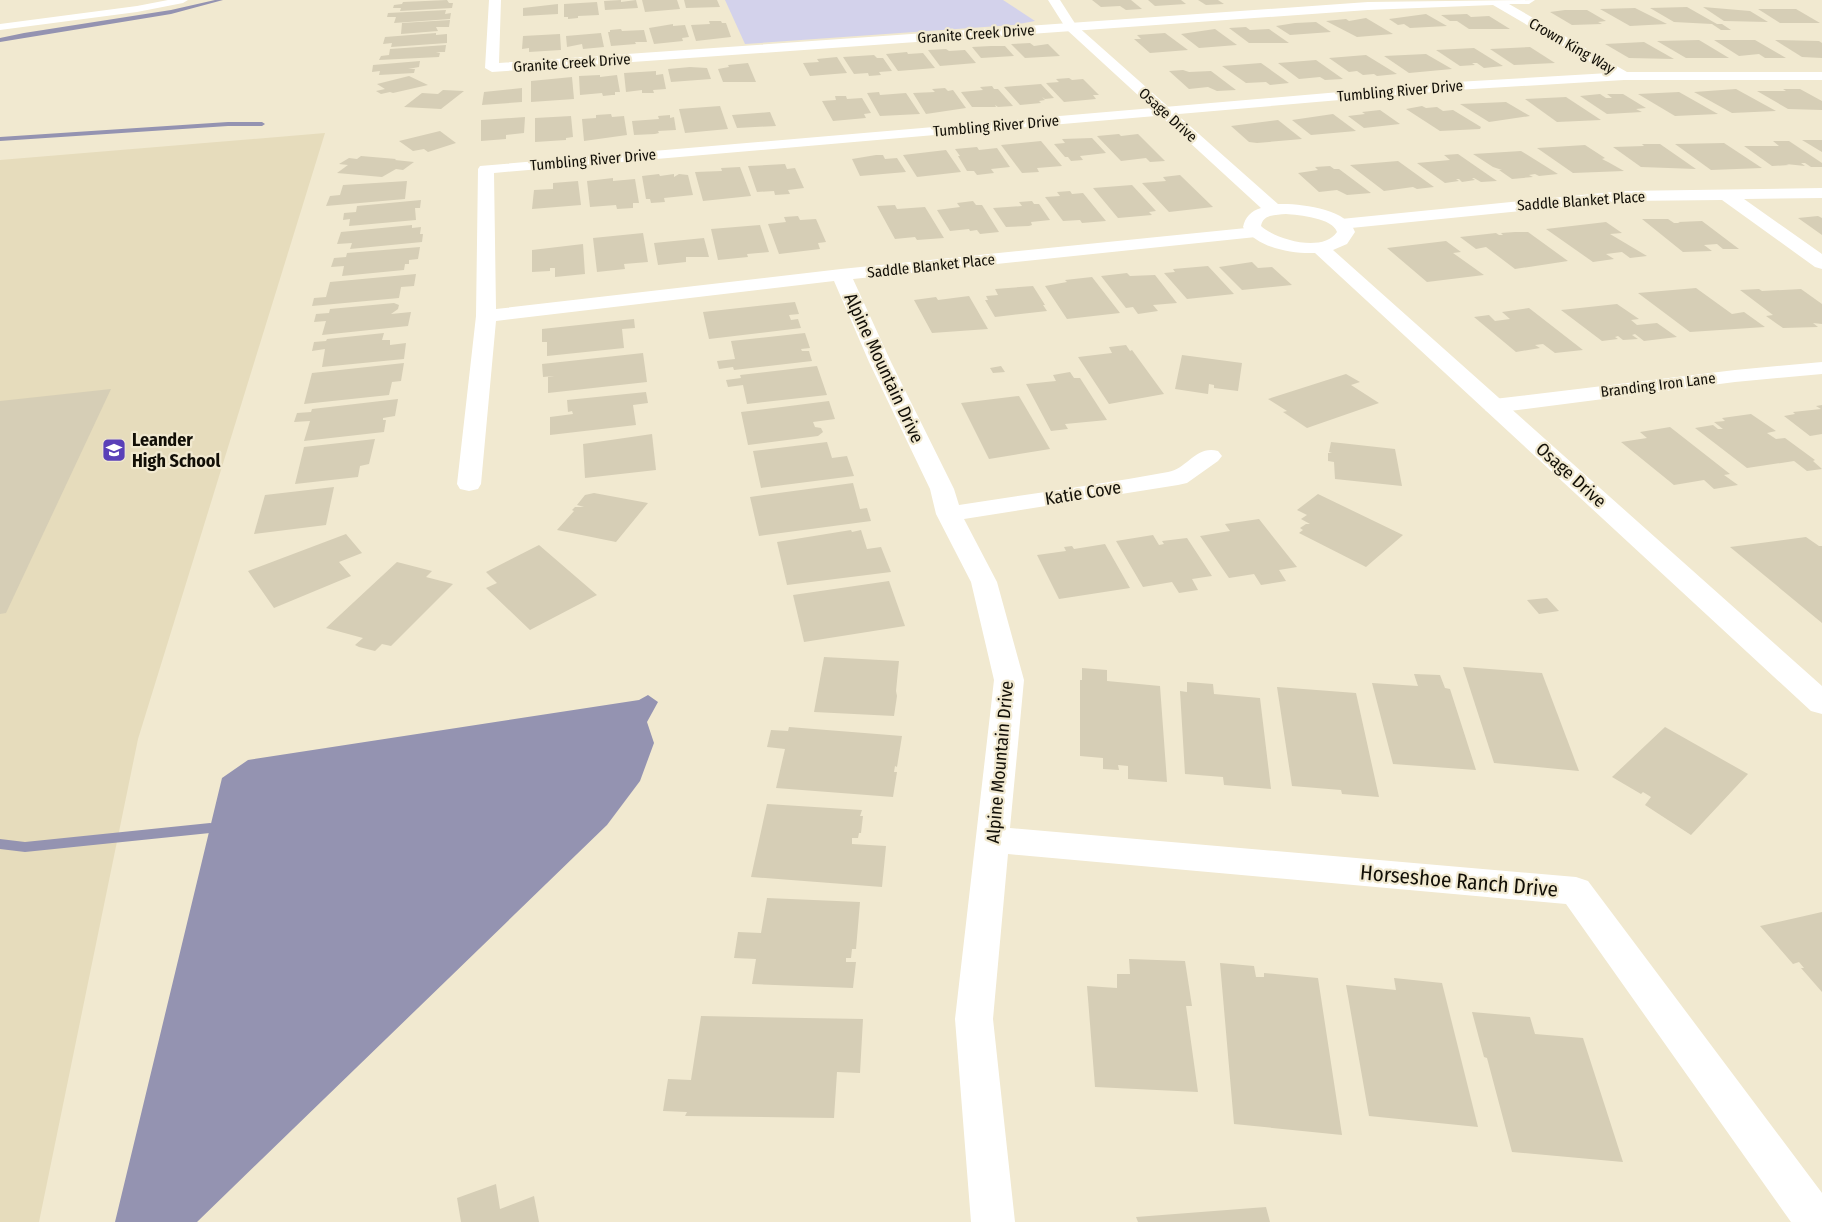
<svg xmlns="http://www.w3.org/2000/svg" width="1822" height="1222" font-family="'Fira Sans Condensed',sans-serif">
  <style>
    .built { fill: #e6dcbc }
    .green { fill: #d3d2eb }
    .water { fill: #9493b1 }
    .lines { fill: none; stroke-linecap: round; stroke-linejoin: round }
    .stream { fill: #9493b1; fill-rule: evenodd }
    .building { fill: #d6ceb6 }
    .service { fill: #fff; fill-rule: evenodd }
    .minor { fill: #fff; fill-rule: evenodd }
    .tertiary { fill: #fff; fill-rule: evenodd }
    .labels { text-anchor: middle; dominant-baseline: central; stroke-width: 4.5; stroke-linejoin: round; paint-order: stroke }
    .far-street-label { font-size: 15px; fill: #120f07; stroke: #f1e9d0 }
    .street-label { font-size: 18px; fill: #120f07; stroke: #f1e9d0 }
    .poi-label { font-size: 18px; font-weight: bold; fill: #120f07; stroke: #f1e9d0; text-anchor: start }
    .near-street-label { font-size: 21px; fill: #120f07; stroke: #f1e9d0 }
  </style>
  <rect width="100%" height="100%" fill="#f1e9d0"/>
  <polygon class="built" points="325,133 138,739 39,1222 0,1222 0,160"/>
  <polygon class="green" points="725,0 1003,0 1035,21 1013,25 745,44"/>
  <polygon class="water" points="648,695 658,702 647,722 654,743 640,781 607,825 197,1222 115,1222 222,778 248,760 639,700"/>
  <g class="lines">
    <g class="stream">
      <polygon points="215,0 223,0 171,14 0,42 0,38 24,33 171,10"/>
      <polygon points="228,122 262,122 265,124 262,126 228,126 0,141 0,137"/>
      <polygon points="210,823 215,824 217,828 215,832 210,833 25,852 0,849 0,839 25,842"/>
    </g>
  </g>
  <g class="building">
    <polygon points="447,0 449,3 453,3 452,8 400,11 401,8 393,8 394,5 402,4 403,2"/>
    <polygon points="621,0 621,2 636,0 638,8 605,10 604,1"/>
    <polygon points="642,0 677,0 680,9 645,12"/>
    <polygon points="684,0 717,0 720,7 686,8"/>
    <polygon points="1092,0 1131,0 1142,9 1126,10 1120,6 1101,7"/>
    <polygon points="1148,0 1181,0 1186,4 1155,6"/>
    <polygon points="1198,0 1218,0 1224,4 1206,5"/>
    <polygon points="597,2 599,15 578,16 578,18 568,19 568,17 564,17 564,4"/>
    <polygon points="558,4 558,14 523,16 523,8"/>
    <polygon points="1687,7 1717,24 1722,24 1731,30 1721,30 1712,24 1674,22 1650,8"/>
    <polygon points="1703,7 1750,11 1768,22 1724,21"/>
    <polygon points="1635,8 1667,24 1630,26 1600,9"/>
    <polygon points="1758,9 1796,9 1820,23 1780,23"/>
    <polygon points="446,10 445,14 451,13 450,19 394,23 396,17 387,17 388,13"/>
    <polygon points="1565,10 1587,10 1606,21 1598,22 1602,24 1572,25 1550,12"/>
    <polygon points="1426,14 1447,26 1410,28 1404,24 1398,25 1389,19"/>
    <polygon points="1467,14 1471,17 1489,16 1510,29 1469,29 1457,21 1450,21 1441,15"/>
    <polygon points="1366,18 1393,34 1357,37 1326,21 1346,19 1349,21"/>
    <polygon points="450,20 449,27 436,27 438,31 401,34 402,23"/>
    <polygon points="709,21 721,21 722,23 726,23 731,37 696,41 691,25 710,24"/>
    <polygon points="1316,22 1331,32 1290,35 1276,26 1295,23"/>
    <polygon points="673,24 673,26 685,25 689,37 682,38 683,41 654,44 649,28"/>
    <polygon points="1246,27 1250,30 1269,29 1289,43 1249,43 1229,28"/>
    <polygon points="621,29 622,31 644,30 647,42 635,42 636,44 611,46 608,32 610,32 610,30"/>
    <polygon points="1215,29 1237,45 1199,48 1181,34"/>
    <polygon points="436,33 436,35 447,34 447,43 391,47 392,43 383,44 385,37"/>
    <polygon points="601,33 604,47 583,49 582,44 567,47 566,36"/>
    <polygon points="1165,33 1188,50 1150,53 1134,39 1141,39 1137,35"/>
    <polygon points="560,34 561,50 529,52 529,48 522,49 523,36"/>
    <polygon points="1699,40 1729,58 1686,58 1657,41"/>
    <polygon points="1714,40 1755,40 1786,58 1765,58 1759,54 1739,56"/>
    <polygon points="1775,40 1819,41 1822,43 1822,58 1802,57"/>
    <polygon points="1644,42 1674,59 1629,58 1605,44"/>
    <polygon points="1030,43 1034,46 1048,44 1060,56 1025,58 1011,44"/>
    <polygon points="446,45 445,52 436,52 440,53 439,57 379,60 381,56 389,55 390,49"/>
    <polygon points="991,46 1005,46 1014,56 981,58 972,47"/>
    <polygon points="1530,47 1555,63 1514,65 1490,49"/>
    <polygon points="1474,48 1503,66 1484,68 1477,63 1472,63 1475,65 1460,66 1436,50"/>
    <polygon points="946,49 949,51 965,50 976,63 940,66 928,50"/>
    <polygon points="907,52 908,54 923,53 935,68 898,71 886,54"/>
    <polygon points="1426,54 1452,69 1409,73 1384,56"/>
    <polygon points="874,55 877,58 883,58 892,71 879,72 881,75 869,76 868,73 854,74 843,57"/>
    <polygon points="1366,55 1397,74 1377,76 1374,74 1363,75 1357,71 1349,72 1329,58"/>
    <polygon points="837,57 847,73 810,76 803,63 819,62 817,59"/>
    <polygon points="1316,60 1343,79 1325,80 1320,77 1299,79 1278,63"/>
    <polygon points="420,61 419,67 408,69 415,69 414,73 379,75 380,71 372,72 373,65"/>
    <polygon points="748,63 756,82 723,82 718,69 729,67 728,65"/>
    <polygon points="1261,63 1289,83 1270,85 1266,82 1246,83 1222,66"/>
    <polygon points="690,67 707,68 711,79 671,82 668,69"/>
    <polygon points="1183,70 1189,72 1211,71 1236,90 1217,91 1208,87 1189,89 1169,71"/>
    <polygon points="656,71 656,75 663,74 666,89 653,90 654,93 642,93 642,90 626,92 624,73"/>
    <polygon points="600,75 600,77 617,75 620,92 615,92 615,95 612,95 603,96 602,93 580,95 579,76"/>
    <polygon points="409,76 428,85 393,93 390,92 381,94 376,91 385,89 377,84"/>
    <polygon points="572,77 574,99 531,102 531,81"/>
    <polygon points="1069,78 1072,80 1083,79 1099,95 1093,95 1096,99 1064,102 1046,83 1059,82 1056,79"/>
    <polygon points="1041,84 1054,98 1045,99 1042,97 1045,100 1039,101 1041,103 1020,105 1004,87"/>
    <polygon points="992,86 994,89 998,89 1013,106 998,107 995,105 996,107 972,107 961,92 983,90 980,87"/>
    <polygon points="522,88 522,102 482,105 484,92"/>
    <polygon points="945,88 948,91 953,90 966,108 926,114 913,93 935,92 932,89"/>
    <polygon points="1736,89 1776,111 1732,113 1694,92"/>
    <polygon points="1783,89 1800,89 1822,101 1822,110 1788,109 1757,91 1786,91"/>
    <polygon points="443,90 464,91 441,109 404,107 422,93 438,94"/>
    <polygon points="879,92 880,95 906,93 920,114 880,116 867,93"/>
    <polygon points="1679,92 1718,114 1675,116 1638,94"/>
    <polygon points="1600,94 1606,98 1612,98 1607,94 1623,94 1646,108 1636,109 1642,112 1607,114 1580,96"/>
    <polygon points="835,96 846,96 847,99 862,98 871,113 864,114 866,118 833,121 822,101 836,100"/>
    <polygon points="1566,97 1601,120 1557,122 1525,99"/>
    <polygon points="1506,102 1530,116 1489,122 1460,104"/>
    <polygon points="720,106 728,129 685,133 679,109"/>
    <polygon points="1422,106 1426,108 1437,107 1443,111 1453,110 1481,127 1480,129 1440,131 1406,109"/>
    <polygon points="1380,110 1400,124 1364,128 1348,116 1365,114 1362,112"/>
    <polygon points="770,112 776,126 737,128 732,115"/>
    <polygon points="611,114 612,117 624,116 627,135 584,141 582,119 596,118 596,115"/>
    <polygon points="1333,114 1356,131 1311,135 1292,120"/>
    <polygon points="670,115 670,118 674,117 676,130 658,131 659,133 655,134 634,135 632,121 659,119 658,116"/>
    <polygon points="571,116 573,137 566,138 566,140 535,142 535,118"/>
    <polygon points="525,117 524,133 506,135 506,139 481,141 481,120"/>
    <polygon points="1278,120 1302,139 1257,143 1249,142 1231,126"/>
    <polygon points="440,131 456,143 428,152 424,149 413,151 399,141"/>
    <polygon points="1119,134 1121,136 1138,134 1165,161 1150,162 1146,158 1121,161 1097,136"/>
    <polygon points="1092,138 1106,153 1080,156 1083,160 1071,161 1068,157 1065,157 1054,144 1065,143 1062,139"/>
    <polygon points="1802,140 1822,140 1822,152"/>
    <polygon points="1041,141 1062,166 1037,168 1039,172 1022,173 1001,145"/>
    <polygon points="1773,141 1789,141 1822,163 1822,167 1811,167 1805,163 1801,163 1805,166 1786,164 1789,165 1772,166 1744,146 1779,146"/>
    <polygon points="1724,143 1762,168 1711,170 1675,144"/>
    <polygon points="1642,144 1660,144 1696,169 1641,167 1613,147 1644,146"/>
    <polygon points="1585,145 1605,158 1602,159 1608,162 1624,171 1573,173 1537,148"/>
    <polygon points="977,147 979,150 997,148 1010,167 991,169 994,173 977,175 974,171 967,171 958,156 960,156 955,149"/>
    <polygon points="946,150 961,172 917,177 903,155"/>
    <polygon points="1521,151 1558,174 1539,176 1535,174 1529,175 1533,177 1512,179 1499,170 1502,170 1493,167 1473,154"/>
    <polygon points="1458,154 1497,181 1481,182 1474,178 1472,178 1475,180 1462,182 1459,179 1456,179 1459,181 1445,183 1417,163 1450,160 1444,155"/>
    <polygon points="876,155 883,155 885,159 897,158 906,172 860,176 852,159"/>
    <polygon points="361,156 396,159 395,160 414,162 403,170 396,169 382,177 337,173 348,165 339,164 349,158 357,159"/>
    <polygon points="1398,161 1434,187 1417,189 1413,187 1384,191 1350,165"/>
    <polygon points="785,164 787,169 795,168 804,188 788,190 790,194 775,195 774,191 757,192 748,166"/>
    <polygon points="1330,166 1334,169 1339,169 1371,193 1347,195 1337,190 1319,192 1298,173 1318,170 1315,167"/>
    <polygon points="740,167 751,196 703,201 695,172 722,171 721,168"/>
    <polygon points="659,174 660,176 674,174 674,177 679,174 688,175 693,195 664,198 665,202 651,203 650,199 646,199 642,176"/>
    <polygon points="1180,175 1213,207 1169,212 1142,183 1166,181 1163,177"/>
    <polygon points="613,178 613,181 635,179 639,203 633,203 633,208 617,209 616,205 590,207 587,181"/>
    <polygon points="407,181 405,199 326,206 330,196 340,195 343,185"/>
    <polygon points="578,181 581,205 532,209 534,190 553,189 553,183"/>
    <polygon points="1132,185 1156,211 1149,212 1152,215 1118,218 1093,188"/>
    <polygon points="1070,191 1072,194 1083,193 1106,221 1082,223 1080,220 1063,221 1045,197 1060,196 1057,192"/>
    <polygon points="421,200 420,208 415,208 416,220 349,226 350,219 343,220 344,213 356,212 357,206"/>
    <polygon points="973,201 976,205 982,205 999,232 980,234 977,230 970,231 969,229 950,231 937,210 960,207 957,203"/>
    <polygon points="1032,201 1034,204 1039,204 1050,220 1031,222 1032,225 1029,226 1006,227 993,208 1022,206 1019,202"/>
    <polygon points="895,205 897,209 925,207 944,238 917,240 915,237 895,239 877,206"/>
    <polygon points="798,216 800,220 816,219 826,242 818,243 820,249 779,254 768,224 786,222 784,217"/>
    <polygon points="1818,216 1822,218 1822,235 1798,218"/>
    <polygon points="1642,219 1668,219 1674,223 1680,223 1678,222 1702,221 1739,249 1723,249 1717,244 1704,245 1712,251 1683,252"/>
    <polygon points="1606,222 1622,233 1610,234 1647,256 1630,258 1622,252 1606,254 1614,259 1593,262 1546,229"/>
    <polygon points="412,225 412,228 421,227 420,234 423,234 422,242 350,249 352,243 337,244 341,232"/>
    <polygon points="760,225 769,252 747,254 748,257 718,260 711,229"/>
    <polygon points="1515,232 1528,232 1568,261 1515,269 1486,247 1476,249 1460,237 1496,233 1499,235 1503,235 1501,233"/>
    <polygon points="643,233 648,262 624,264 625,269 597,272 593,238"/>
    <polygon points="704,238 709,257 686,257 686,262 658,265 654,243"/>
    <polygon points="1446,241 1461,252 1453,253 1484,275 1427,282 1387,248"/>
    <polygon points="583,244 585,274 555,277 555,268 550,268 550,271 532,272 532,250"/>
    <polygon points="420,247 418,259 409,260 409,264 405,264 404,270 342,276 344,266 331,267 334,258 346,257 347,253"/>
    <polygon points="1252,262 1258,268 1272,267 1292,285 1242,290 1219,267"/>
    <polygon points="1208,266 1234,294 1187,299 1164,273 1175,272 1173,269"/>
    <polygon points="1127,273 1130,276 1155,275 1177,303 1153,305 1158,311 1138,314 1133,307 1126,308 1101,276"/>
    <polygon points="416,274 414,286 401,287 399,298 312,306 314,298 326,297 330,282"/>
    <polygon points="1092,277 1120,313 1067,319 1045,286 1067,282 1065,280"/>
    <polygon points="1033,286 1045,305 1043,305 1047,311 995,317 985,300 988,300 986,296 998,295 995,289"/>
    <polygon points="1696,288 1732,314 1744,312 1765,327 1690,332 1638,293"/>
    <polygon points="1759,289 1762,291 1801,289 1822,304 1822,324 1813,323 1818,327 1783,328 1766,316 1773,315 1740,290"/>
    <polygon points="969,296 988,329 932,333 914,300 936,297 938,300"/>
    <polygon points="795,302 799,314 789,315 791,320 798,319 801,328 709,339 703,312"/>
    <polygon points="394,303 399,305 398,309 391,314 411,312 408,326 322,335 326,321 314,322 316,314 329,313 330,309"/>
    <polygon points="1617,304 1639,319 1631,320 1637,325 1657,323 1677,337 1644,341 1635,334 1632,335 1638,339 1623,340 1618,336 1615,337 1618,339 1602,341 1561,310"/>
    <polygon points="1529,308 1583,350 1555,353 1543,344 1535,345 1540,348 1516,352 1474,317 1489,315 1495,321 1510,319 1502,312"/>
    <polygon points="634,319 635,328 622,329 624,348 547,356 547,342 542,342 542,329"/>
    <polygon points="384,333 382,340 390,340 390,345 406,343 404,359 322,367 325,349 312,351 314,342 326,341 327,339"/>
    <polygon points="805,333 810,348 801,349 802,351 809,351 812,361 734,370 733,367 719,369 717,361 735,359 731,341"/>
    <polygon points="1126,345 1130,351 1132,350 1164,394 1109,404 1078,357 1112,353 1109,347"/>
    <polygon points="643,353 647,382 548,393 548,377 554,376 543,377 542,364"/>
    <polygon points="1182,355 1242,363 1238,391 1214,388 1214,385 1209,384 1208,394 1175,389"/>
    <polygon points="404,363 401,381 392,382 389,395 304,404 312,373"/>
    <polygon points="817,366 827,395 747,404 743,385 728,387 726,380 741,378 740,375"/>
    <polygon points="1001,366 1005,372 993,373 990,368"/>
    <polygon points="1070,372 1074,378 1080,378 1107,420 1065,424 1068,429 1051,431 1026,384 1056,381 1053,375"/>
    <polygon points="1346,374 1360,382 1351,385 1379,403 1307,428 1283,412 1287,411 1268,399"/>
    <polygon points="111,389 6,613 0,614 0,401"/>
    <polygon points="646,392 648,403 633,405 636,425 550,435 550,417 573,414 572,411 568,412 567,400"/>
    <polygon points="1019,396 1050,449 989,459 961,403"/>
    <polygon points="398,399 395,416 383,418 383,420 386,420 384,432 304,441 310,421 294,422 297,413 311,412 312,409"/>
    <polygon points="829,401 835,419 813,422 815,427 821,428 823,432 818,436 748,445 741,412"/>
    <polygon points="1822,405 1822,434 1810,436 1784,416 1795,414 1793,412 1821,409 1816,406"/>
    <polygon points="1751,414 1776,431 1767,433 1776,439 1785,438 1815,460 1813,461 1822,469 1807,471 1794,461 1747,468 1695,428 1713,425 1718,429 1723,429 1714,422 1725,421 1722,418"/>
    <polygon points="1670,427 1730,474 1724,475 1738,485 1714,489 1704,480 1674,485 1621,442 1647,438 1640,432"/>
    <polygon points="652,434 656,470 585,478 583,444"/>
    <polygon points="375,439 369,464 360,466 358,477 295,484 304,447"/>
    <polygon points="827,442 832,458 847,456 854,476 761,488 753,451"/>
    <polygon points="1331,442 1395,449 1402,486 1335,479 1334,462 1328,461 1328,453 1332,453 1329,452"/>
    <polygon points="853,483 860,509 867,508 871,521 759,536 750,497"/>
    <polygon points="334,487 326,525 254,534 265,495"/>
    <polygon points="594,493 648,503 616,542 557,530 574,511 572,510 575,507 584,507 577,505 585,495"/>
    <polygon points="1318,494 1403,535 1366,567 1299,533 1303,530 1300,528 1306,524 1310,524 1301,519 1307,515 1297,510"/>
    <polygon points="1259,519 1297,567 1279,570 1286,581 1261,585 1254,574 1229,578 1200,536 1230,531 1225,524"/>
    <polygon points="851,530 852,532 861,530 867,549 881,547 891,572 787,585 777,542"/>
    <polygon points="346,534 362,553 339,562 351,576 274,608 248,571"/>
    <polygon points="1153,535 1159,545 1164,544 1162,541 1187,538 1212,576 1192,579 1198,590 1179,593 1172,582 1143,587 1116,541"/>
    <polygon points="1806,537 1819,546 1822,546 1822,623 1730,547"/>
    <polygon points="1105,544 1130,588 1059,599 1037,555 1066,551 1064,547 1072,546 1074,549"/>
    <polygon points="539,545 597,595 530,630 486,588 497,583 486,572"/>
    <polygon points="397,562 432,571 426,577 453,584 391,646 382,644 375,651 359,647 355,645 363,638 326,628"/>
    <polygon points="889,581 905,626 804,642 793,595"/>
    <polygon points="1547,598 1559,611 1539,614 1527,600"/>
    <polygon points="824,657 899,661 896,691 897,696 894,716 814,712"/>
    <polygon points="1463,667 1542,673 1579,771 1494,763"/>
    <polygon points="1082,668 1107,670 1107,681 1160,686 1167,782 1128,779 1128,766 1118,765 1119,770 1103,769 1103,758 1080,756 1080,680 1082,680"/>
    <polygon points="1414,674 1440,675 1445,688 1450,689 1476,770 1393,764 1372,683 1418,686"/>
    <polygon points="1187,682 1213,684 1214,694 1260,698 1271,789 1224,785 1223,777 1185,774 1180,691 1187,692"/>
    <polygon points="1277,687 1356,693 1379,797 1342,794 1341,790 1292,786"/>
    <polygon points="789,727 902,736 897,767 895,766 894,772 897,772 893,797 776,788 785,749 767,747 771,730 788,731"/>
    <polygon points="1665,727 1748,774 1691,835 1645,805 1651,797 1643,792 1641,794 1612,777"/>
    <polygon points="767,804 862,810 860,816 863,816 861,833 859,833 858,838 852,838 852,844 886,846 882,887 751,877"/>
    <polygon points="767,898 860,902 856,949 852,949 851,958 846,958 846,962 856,962 853,988 752,984 756,959 734,958 738,932 761,933"/>
    <polygon points="1822,912 1822,992 1801,968 1804,968 1799,962 1793,964 1760,926"/>
    <polygon points="1129,959 1185,961 1192,1006 1186,1006 1198,1092 1095,1087 1087,986 1117,988 1117,974 1130,974"/>
    <polygon points="1220,963 1254,966 1256,977 1264,977 1264,973 1318,978 1342,1135 1234,1124"/>
    <polygon points="1394,978 1442,983 1478,1127 1369,1116 1346,985 1396,990"/>
    <polygon points="1472,1012 1530,1017 1535,1034 1583,1038 1623,1162 1512,1152 1487,1058 1484,1057"/>
    <polygon points="701,1016 863,1019 860,1073 837,1072 834,1118 685,1116 687,1112 663,1111 668,1079 691,1080"/>
    <polygon points="496,1184 500,1209 534,1196 539,1222 461,1222 457,1198"/>
    <polygon points="1266,1207 1270,1222 1138,1222 1136,1217"/>
  </g>
  <g class="lines">
    <polygon class="service" points="168,0 188,0 183,3 137,12 0,30 0,24 137,6"/>
    <g class="minor">
      <path d="M489,0H501L499,63L1368,2L1535,0L1529,4H1509L1627,72H1822V80H1624L1456,90L494,173L496,309L841,269L1256,227L1262,228L1265,232L1262,236L1256,237L853,279L891,362L954,489L959,505C1028,494 1098,485 1168,472C1187,469 1196,445 1218,451L1222,456L1218,461L1187,483L1178,485L964,519L997,582L1024,680L1010,828L1576,877L1588,881L1822,1193V1222H1791L1566,904L1008,854L993,1019L1015,1222H971L955,1019L994,680L971,582L936,514L930,489L869,362L834,281L496,321L481,484L478,489L469,491L460,489L457,484L476,316L478,169L480,166L1456,82L1609,73L1493,5L1368,10L492,72L485,68Z"/>
      <polygon points="1822,188 1822,198 1744,199 1822,254 1822,269 1815,267 1722,200 1622,201 1341,229 1335,228 1332,224 1335,220 1341,219 1622,191"/>
      <polygon points="1822,362 1822,374 1735,382 1494,413 1486,411 1483,406 1486,401 1494,399 1735,370"/>
    </g>
    <path class="tertiary" d="M1048,0H1060L1076,25L1278,204C1300,203 1348,209 1355,232L1347,244L1333,250L1822,686V714L1811,711L1315,253C1291,254 1258,248 1243,227C1245,217 1251,211 1261,208L1067,30ZM1286,214C1299,215 1333,218 1337,232C1323,253 1276,240 1261,226C1263,214 1276,215 1286,214Z"/>
  </g>
  <defs>
    <g id="school-square" transform="scale(1.25)"><rect x="-9" y="-9" width="18" height="18" rx="4" fill="#5a40b8" stroke="#f1e9d0"/><path d="M0-5L7-2L0 1L-7-2ZM-4 1L0 2.5L4 1V4Q0 6-4 4Z" fill="#fff"/></g>
  </defs>
  <g fill-rule="evenodd">
    <use href="#school-square" x="114" y="450"/>
  </g>
  <g class="labels">
    <g class="far-street-label">
      <text transform="translate(976 34) rotate(-4)">Granite Creek Drive</text>
      <text transform="translate(1572 46) rotate(30)">Crown King Way</text>
      <text transform="translate(572 63) rotate(-4)">Granite Creek Drive</text>
      <text transform="translate(1400 91) rotate(-5)">Tumbling River Drive</text>
      <text transform="translate(1168 115) rotate(42)">Osage Drive</text>
      <text transform="translate(996 126) rotate(-5)">Tumbling River Drive</text>
      <text transform="translate(593 160) rotate(-5)">Tumbling River Drive</text>
      <text transform="translate(1581 201) rotate(-4)">Saddle Blanket Place</text>
      <text transform="translate(931 266) rotate(-6)">Saddle Blanket Place</text>
      <text transform="translate(1658 385) rotate(-7)">Branding Iron Lane</text>
    </g>
    <g class="street-label">
      <text transform="translate(884 368) rotate(65)">Alpine Mountain Drive</text>
      <text transform="translate(1571 475) rotate(42)">Osage Drive</text>
      <text transform="translate(1083 493) rotate(-9)">Katie Cove</text>
      <text transform="translate(1000 762) rotate(-85)">Alpine Mountain Drive</text>
    </g>
    <g class="poi-label">
      <text x="132" y="440">Leander<tspan x="132" dy="21">High School</tspan></text>
    </g>
    <g class="near-street-label">
      <text transform="translate(1459 881) rotate(5)">Horseshoe Ranch Drive</text>
    </g>
  </g>
</svg>
